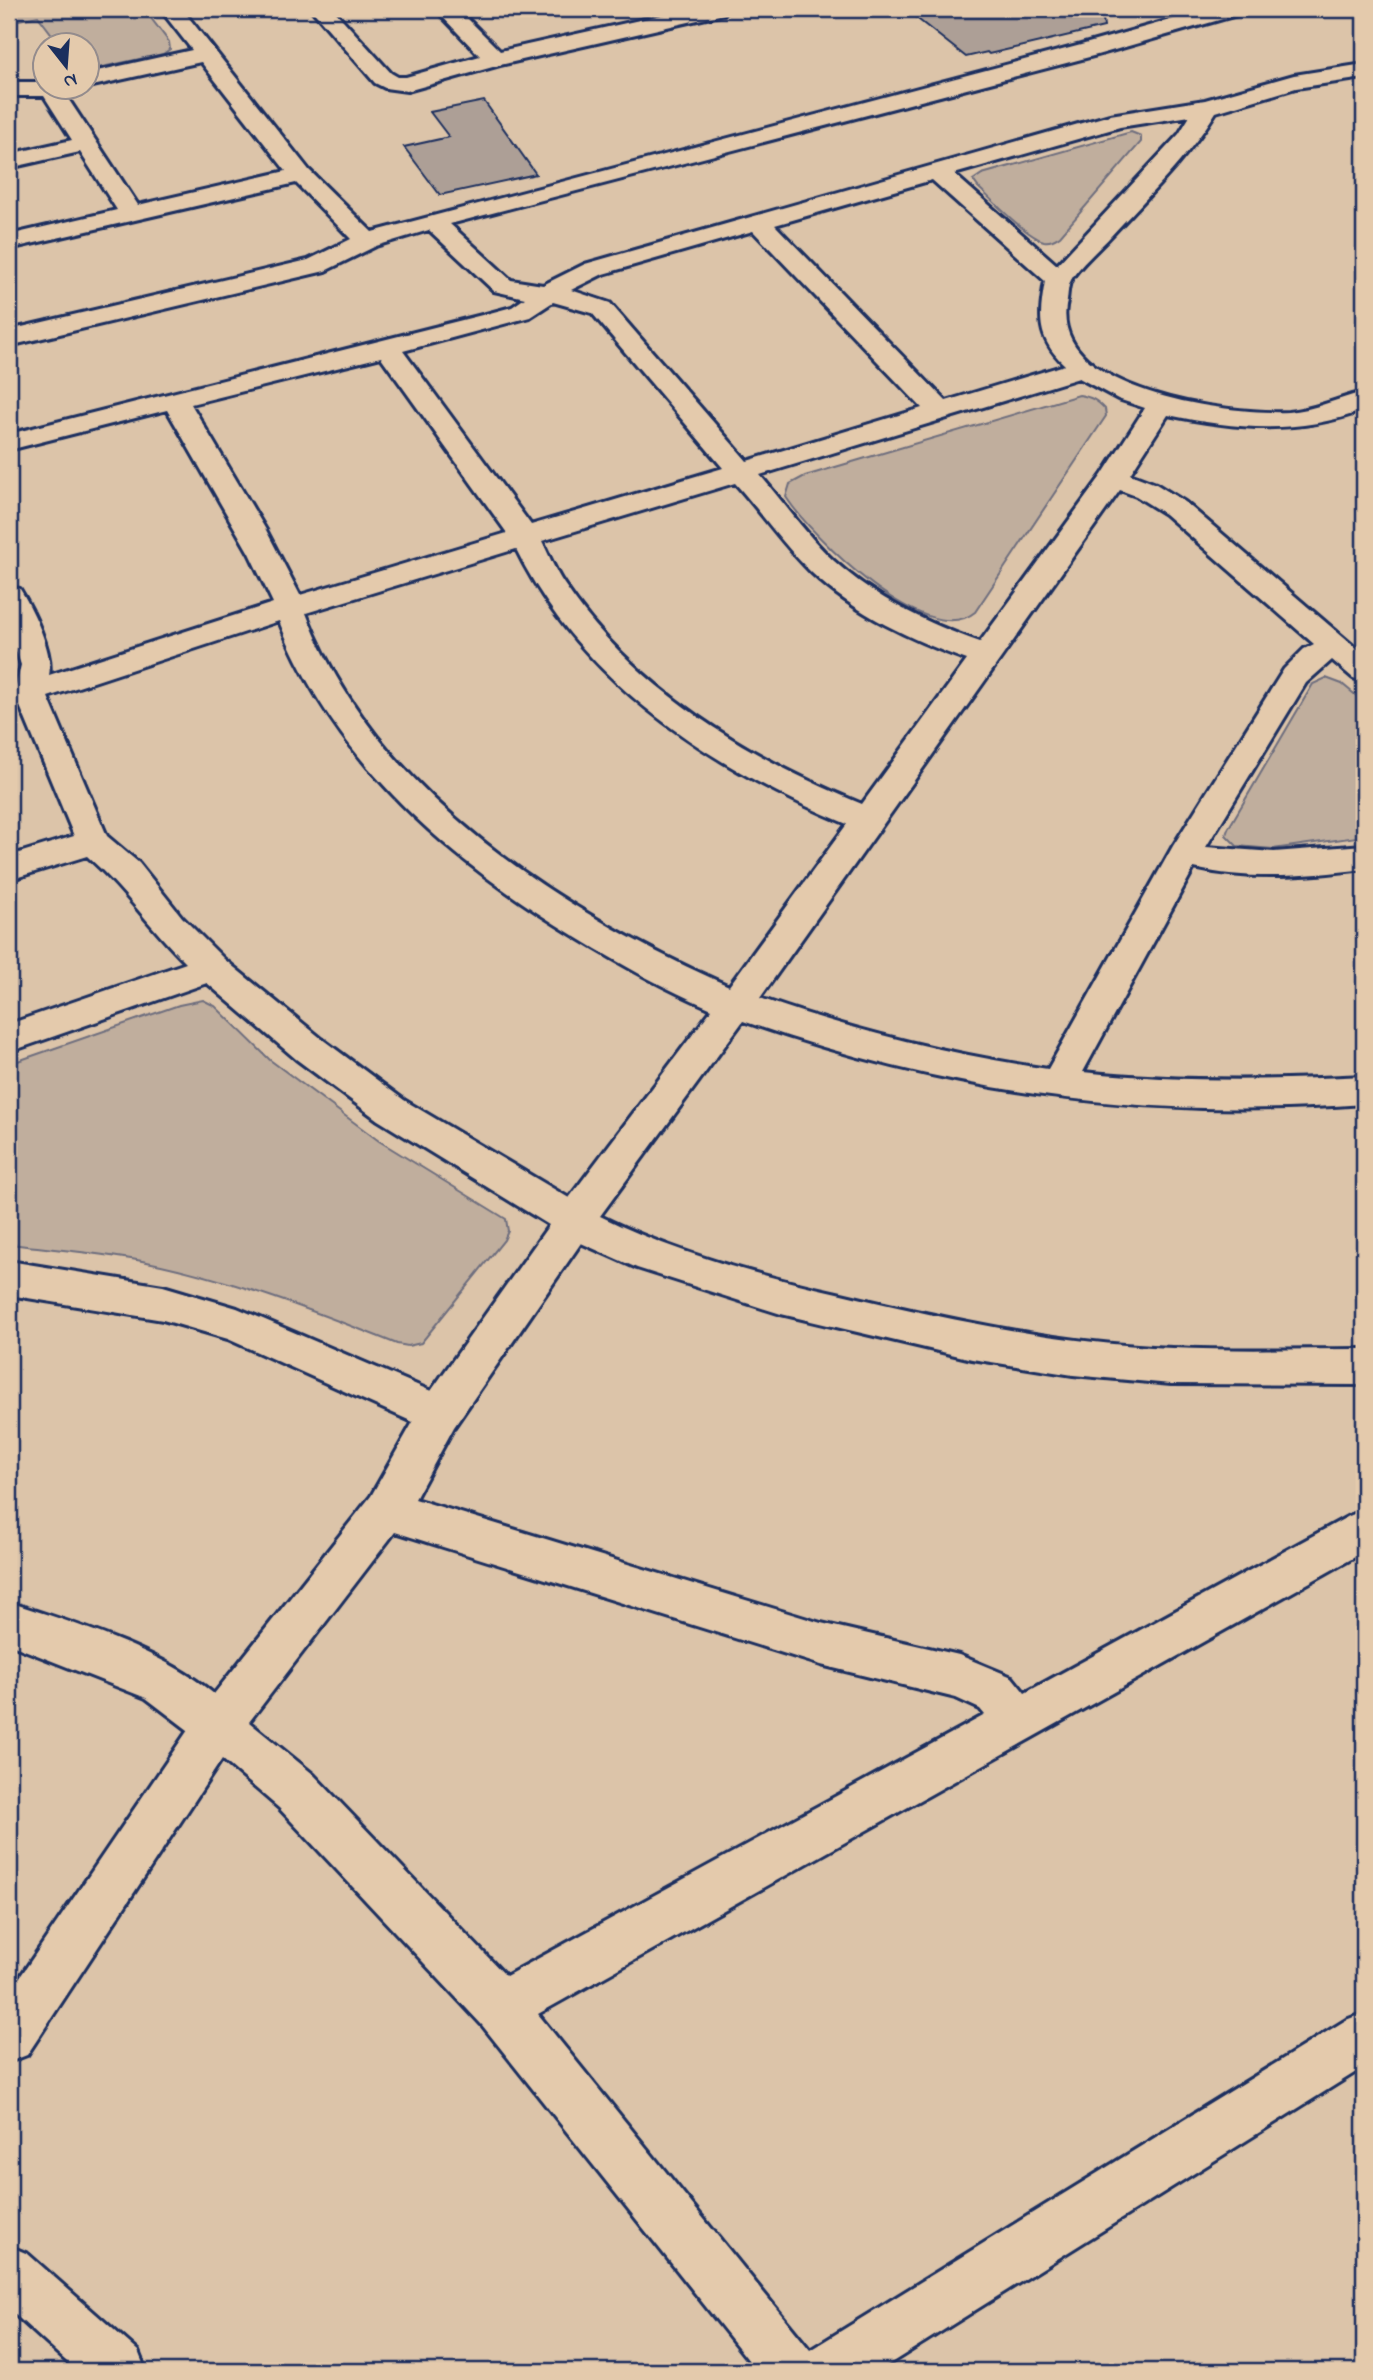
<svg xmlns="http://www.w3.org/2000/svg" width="1373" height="2380" font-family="'Indie Flower',sans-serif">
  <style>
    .green { fill: #c0ae9d; stroke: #6e6e7e; stroke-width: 2 }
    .building { fill: #ad9f96; stroke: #1b2f5e; stroke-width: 2 }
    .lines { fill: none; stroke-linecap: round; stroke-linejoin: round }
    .minor-casing { stroke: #1b2f5e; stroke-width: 6 }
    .minor { fill: #e4caac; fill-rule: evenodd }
  </style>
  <rect width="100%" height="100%" fill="#dcc4a9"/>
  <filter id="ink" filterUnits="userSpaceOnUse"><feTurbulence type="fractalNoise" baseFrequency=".0143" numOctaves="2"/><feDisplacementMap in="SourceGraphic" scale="14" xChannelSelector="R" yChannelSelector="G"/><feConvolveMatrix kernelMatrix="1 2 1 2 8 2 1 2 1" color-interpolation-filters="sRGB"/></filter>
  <g filter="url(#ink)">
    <g class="green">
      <polygon points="9,9 144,9 169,42 170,49 163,54 88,70 88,46 60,45 38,16 9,22"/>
      <path d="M1131,132L1141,136V142L1060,236C1055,239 1051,242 1044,241C1027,237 992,200 978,187L973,180L982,174Z"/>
      <path d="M1079,395C1091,397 1097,400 1105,409L1106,416L975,612C927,652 811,536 786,497L790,484L805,476Z"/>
      <polygon points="1326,678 1342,684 1364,702 1364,836 1273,849 1237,846 1226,835 1228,829 1313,684"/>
      <path d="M203,1000L215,1006L270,1060L379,1141L506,1219L508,1231L504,1240L421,1343L408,1346L397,1344C314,1311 229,1278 142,1261C98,1253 53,1249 9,1244V1064L179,1005Z"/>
    </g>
    <g class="building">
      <polygon points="905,9 1102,9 1104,27 989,54 987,52 966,57"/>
      <polygon points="484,101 536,174 440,195 404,147 449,137 430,112"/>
    </g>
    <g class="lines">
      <g class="minor-casing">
        <g id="minor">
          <path d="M160,9H182L309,170L372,232L1081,45L1209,9H1243L1240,14L1097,55L450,224L511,280L543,285L585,264L1110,115L1205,100L1294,75L1364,64V78L1296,88L1216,112C1187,159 1147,197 1110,237C1099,249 1078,267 1071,280C1067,287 1068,299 1066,306C1053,392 1230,415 1288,412C1315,410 1338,398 1364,392V410C1299,435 1235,429 1168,415L1130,474L1156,484L1185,502L1364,655V681L1353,678L1332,660L1306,683L1206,847L1274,852L1364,845V869C1308,876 1250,881 1194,868L1083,1072C1177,1082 1270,1081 1364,1076V1104C1146,1120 950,1094 743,1021L600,1216C674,1253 757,1275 837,1293C947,1319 1059,1344 1172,1348C1236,1351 1300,1349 1364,1349V1385L1171,1384L1073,1375L972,1359L781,1314L637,1268L581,1243L454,1427L415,1499L821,1623L959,1655L1012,1677L1025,1693L1349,1516L1364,1510V1552L538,2014L810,2350L1346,2020L1364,2013V2067L878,2371H757L482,2025L279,1808L222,1759L27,2055L9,2062V1993L188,1730L146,1698L9,1644V1602C76,1624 160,1649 214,1694L371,1496L413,1422L228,1339L163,1320L9,1295V1261L163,1286L237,1308L431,1391L549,1225L378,1120L296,1059L207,983L9,1052V1024L186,963C151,929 124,888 87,856L9,880V856L74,836L20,706L9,708V688L16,685L21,665L9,629V587L20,589C32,608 54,653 49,675L273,603L249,553L167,410L9,450V434L486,314L512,307L525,298L494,291L429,230L376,246L325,271L9,346V330L308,260L351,239L296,183L9,249V235L117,210L80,152L9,168V154L72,140L44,96H9V82H46V88H65L63,91L138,205L286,171L201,62L88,87V73L192,50ZM1190,116L1179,134L1057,265L954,174L1120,127ZM932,180L1045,281C1039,317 1036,338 1065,365L946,401L775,225ZM753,231L922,408L747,461L610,303L571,290L603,274ZM553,302L592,313L723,468L531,525L403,351L530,317ZM381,357L507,533L300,595L266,530L191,404ZM1079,378L1118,399L1145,408L1102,475L980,642C928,624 875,598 834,561C807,536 784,503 760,475ZM735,483C761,512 784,546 812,573C855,614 912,640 967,660L862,804C749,758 633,688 564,584C555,571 549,555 542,541ZM1120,490L1136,496L1165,514L1314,644L1304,649L1284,669L1173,846L1048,1069C949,1054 854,1031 760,998ZM516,549C582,684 713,768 847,824L729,986C561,912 374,792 306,613ZM279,621C335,762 450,861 576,937C620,964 665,989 712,1009L569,1198L404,1100L322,1039L224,959L182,917L139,863L107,836L48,697ZM395,1532L821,1665L956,1698L980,1709L985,1715L506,1976L313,1774L249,1722Z"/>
          <polygon points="311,9 333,9 391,73 398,77 406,77 480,56 435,9 458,9 500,51 689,9 727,9 724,14 500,65 407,91 385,88 375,83"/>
          <polygon points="9,2246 28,2254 138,2351 146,2371 77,2371 9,2309"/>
        </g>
      </g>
      <use href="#minor" class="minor"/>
    </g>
  </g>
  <rect width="1373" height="2380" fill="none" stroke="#e4caac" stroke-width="35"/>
  <rect x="18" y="18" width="1338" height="2345" fill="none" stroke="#1b2f5e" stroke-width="2.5" filter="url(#ink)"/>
  <g transform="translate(66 66) rotate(163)"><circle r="33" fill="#e4caac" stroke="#948c8d" stroke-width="2"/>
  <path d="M0-5L12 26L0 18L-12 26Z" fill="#1b2f5e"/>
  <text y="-10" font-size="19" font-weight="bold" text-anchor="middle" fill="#1b2f5e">N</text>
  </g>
</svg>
